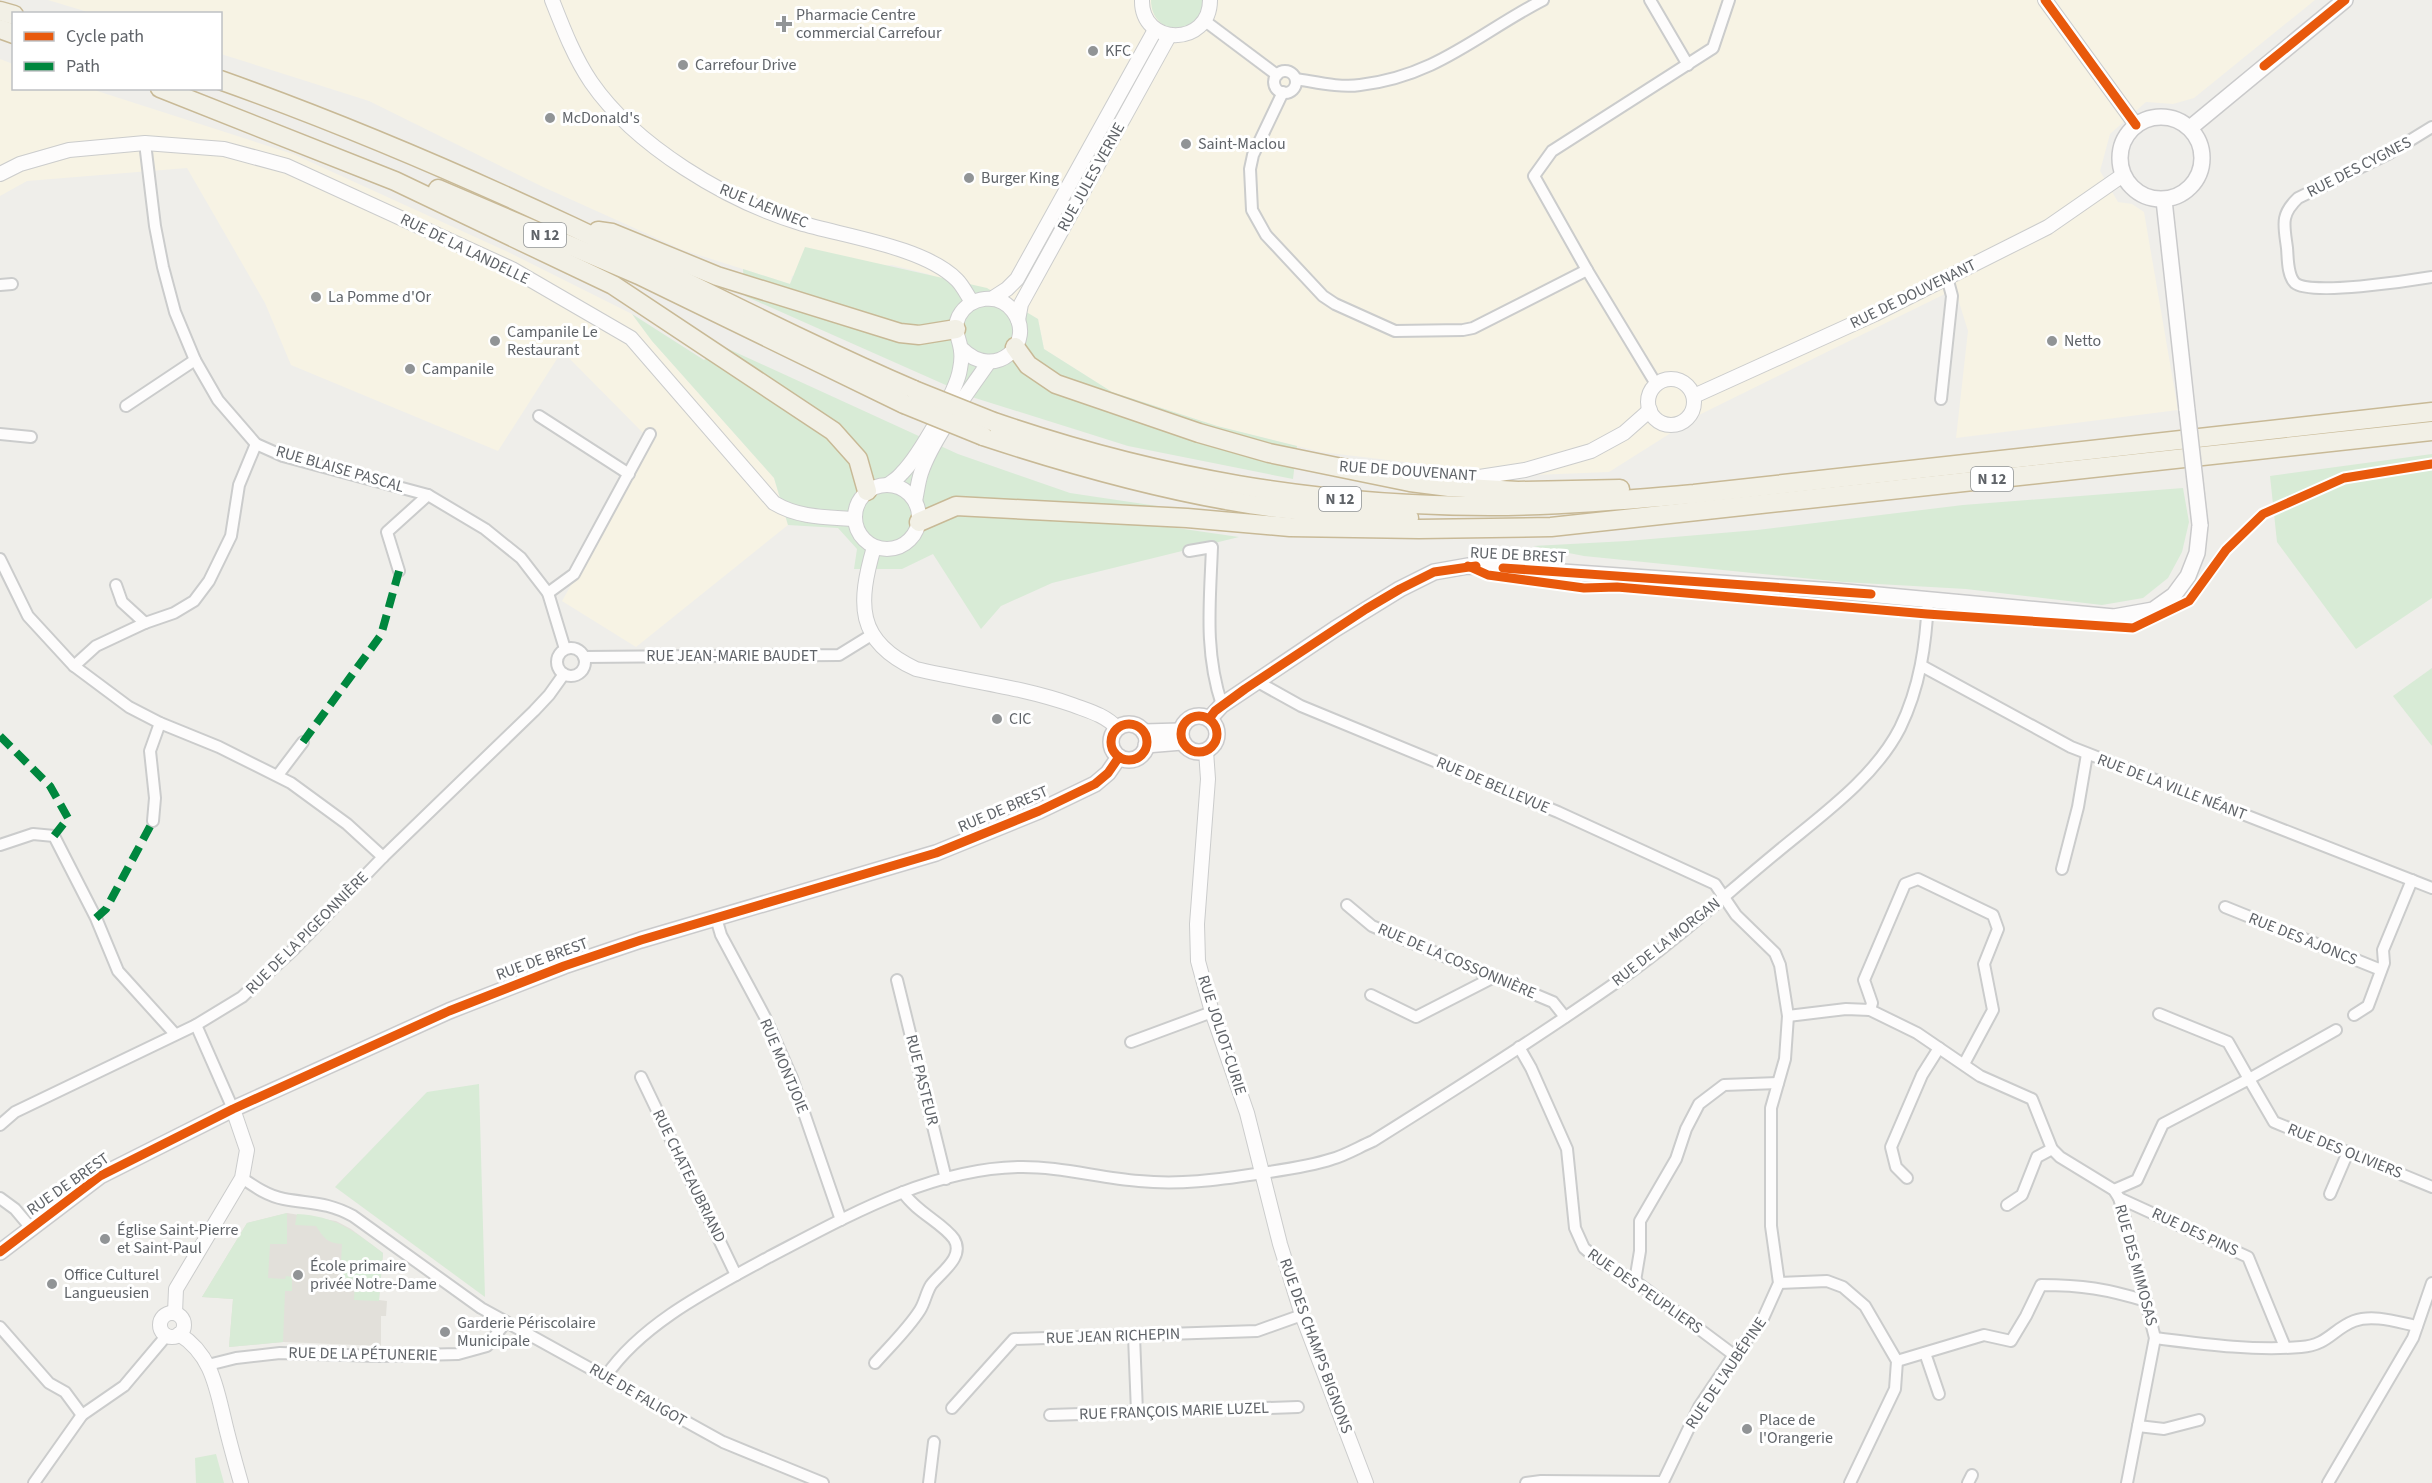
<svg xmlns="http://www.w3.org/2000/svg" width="2432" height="1483" font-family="'Source Sans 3',sans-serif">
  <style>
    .commercial { fill: #f7f3e4 }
    .education { fill: #e2e0da }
    .green { fill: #d8ebd6 }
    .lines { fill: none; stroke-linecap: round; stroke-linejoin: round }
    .minor-casing { stroke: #cbcccc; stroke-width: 14 }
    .tertiary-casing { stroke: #cbcccc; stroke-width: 16 }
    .secondary-casing { stroke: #cacacb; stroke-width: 18 }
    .trunk-casing { stroke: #c8b996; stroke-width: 21 }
    .minor { stroke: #fdfcfc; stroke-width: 10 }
    .tertiary { stroke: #fdfcfc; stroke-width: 14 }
    .secondary { stroke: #fdfcfc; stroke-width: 15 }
    .trunk { stroke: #f2f0e6; stroke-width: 18 }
    .secondary-bridge-casing { stroke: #cacacb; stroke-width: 18; stroke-linecap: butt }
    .trunk-bridge-casing { stroke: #c8b996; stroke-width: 21; stroke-linecap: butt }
    .secondary-bridge { stroke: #fdfcfc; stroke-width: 15 }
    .trunk-bridge { stroke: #f2f0e6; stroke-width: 18 }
    .quiet { stroke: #00873e; stroke-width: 8; stroke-dasharray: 15 8; stroke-linecap: butt }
    .cycleway-casing { stroke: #fff; stroke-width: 13 }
    .cycleway { stroke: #e8590c; stroke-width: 9 }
    .poi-dot { fill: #919496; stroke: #fff; stroke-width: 2 }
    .labels { text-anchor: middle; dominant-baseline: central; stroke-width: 6; stroke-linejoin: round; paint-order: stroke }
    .shield { fill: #fff; stroke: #8f9295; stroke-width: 1.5 }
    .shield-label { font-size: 15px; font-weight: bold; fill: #5f6368 }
    .poi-label { font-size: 16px; fill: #5f6368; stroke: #fff; text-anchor: start }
    .street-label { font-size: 16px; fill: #5f6368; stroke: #fff }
  </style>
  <rect width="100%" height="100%" fill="#efeeea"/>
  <g class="commercial">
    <polygon points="48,0 2315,0 2194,98 2173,104 2146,102 2110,134 2100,171 2118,202 2132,204 2144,212 2178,410 1956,438 1968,331 1955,289 1701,414 1609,472 1534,475 1477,482 1425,479 1421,464 1321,452 1217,426 1112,392 1044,349 1038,319 928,274 892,265 792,276 790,284 683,250 541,186 369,101 221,54 220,14 91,13"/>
    <polygon points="0,59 13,64 14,88 91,89 293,154 508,252 632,314 652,341 774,478 788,525 636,647 562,601 652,442 562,351 498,451 291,365 265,303 187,168 27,181 0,196"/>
  </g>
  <polygon class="education" points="287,1213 336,1221 351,1229 383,1253 379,1300 387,1301 386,1316 381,1316 381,1346 283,1342 229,1347 233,1299 202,1297 247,1223"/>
  <g class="green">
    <path d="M1151,0H1202C1205,37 1151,39 1151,0Z"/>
    <polygon points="805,247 987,288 1038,319 1044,349 1112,392 1217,426 1297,446 1293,479 1128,446 975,398 745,296 743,269 790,284"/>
    <polygon points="632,314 704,360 722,346 958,454 1070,493 1157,506 1156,525 1239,537 1052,583 1001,606 981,629 933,554 902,569 854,569 857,549 838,528 788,525 774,478 652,341"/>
    <polygon points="2432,454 2432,598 2356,649 2277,542 2270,476"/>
    <polygon points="2183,488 2189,522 2182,552 2168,578 2143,598 2102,605 1966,589 1843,582 1584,556 1533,546 1627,541 1757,530 1963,505"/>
    <polygon points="2432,668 2432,746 2393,696"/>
    <polygon points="479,1084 485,1297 335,1187 427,1092"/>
    <polygon points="287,1213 287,1244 270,1244 268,1278 285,1279 286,1276 292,1277 292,1291 285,1291 283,1342 229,1347 233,1299 202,1297 247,1223"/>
    <path d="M297,1214C335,1216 354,1231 383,1253L379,1301L354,1300L355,1279L340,1278L342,1244C327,1243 324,1238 316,1226L295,1225Z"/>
    <polygon points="216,1454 224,1483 196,1483 195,1458"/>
  </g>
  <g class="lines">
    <g class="minor-casing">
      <g id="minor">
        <polyline points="1650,0 1688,65"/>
        <polyline points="1205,21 1277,75"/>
        <circle cx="1285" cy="82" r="11"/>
        <path d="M1296,79C1316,82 1340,88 1360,85C1437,76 1479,33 1543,0"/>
        <polyline points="1283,92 1253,155 1250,169 1252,210 1266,235 1323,296 1335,304 1395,331 1463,330 1473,328 1587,270 1656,384"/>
        <path d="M2432,127L2388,154L2298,198C2280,215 2284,225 2287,248C2288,258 2287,275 2295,283C2310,296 2409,281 2432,277"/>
        <polyline points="145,143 155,226 163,267 175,312 195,360 218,400 256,444 283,456 428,495 485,529 521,558 548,593 565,649"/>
        <polyline points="1587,270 1534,176 1552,151 1713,48 1729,0"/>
        <polyline points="0,285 12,284"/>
        <polyline points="1941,399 1952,296 1947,277"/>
        <polyline points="126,406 195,360"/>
        <polyline points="539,416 629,474"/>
        <polyline points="0,434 31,437"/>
        <path d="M1189,551L1212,547C1210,602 1204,651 1222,705"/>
        <polyline points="0,559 28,616 74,666 129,707 160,723 219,747 291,783 347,824 383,857"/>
        <polyline points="399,571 387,532 428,495"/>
        <polyline points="116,585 122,602 145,623"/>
        <polyline points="548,593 574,574 650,434"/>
        <circle cx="571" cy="662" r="14"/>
        <polyline points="584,657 839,655 873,634"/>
        <polyline points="74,666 96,646 145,623 174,613 194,601 209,581 231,536 239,485 256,444"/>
        <polyline points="1922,666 2071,747 2432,888"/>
        <polyline points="1256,681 1301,706 1558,812 1715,884 1736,915 1775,953 1780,965 1788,1016 1785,1059 1771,1108 1771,1226 1779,1283 1761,1323 1734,1355 1699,1407 1663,1482 1541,1481 1526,1483"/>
        <polyline points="278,775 303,742"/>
        <polyline points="153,821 155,798 150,751 160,723"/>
        <polyline points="0,845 33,834 54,836 96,918 118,971 175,1034"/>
        <polyline points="2062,869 2078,807 2087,754"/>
        <polyline points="1347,905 1372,926 1553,1002 1565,1017"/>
        <polyline points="2225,907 2381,970"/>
        <polyline points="716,918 721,935 765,1017 792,1078 841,1220"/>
        <polyline points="897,980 946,1179"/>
        <polyline points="1371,995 1416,1017 1494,977"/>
        <polyline points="1870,1010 1872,1003 1864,980 1905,884 1918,879 1993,915 1998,929 1984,964 1993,1010 1964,1064"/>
        <polyline points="2159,1014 2228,1042 2249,1079 2336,1030"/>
        <polyline points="2354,1015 2368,1006 2384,963 2383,950 2412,880"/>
        <polyline points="1788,1016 1846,1009 1870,1010 1917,1033 1980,1076 2032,1099 2052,1149 2060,1157 2114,1190 2119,1198 2125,1219 2155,1338 2127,1483"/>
        <polyline points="196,1025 233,1109"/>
        <polyline points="1131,1042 1212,1012"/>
        <polyline points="1519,1047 1531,1068 1567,1149 1575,1228 1584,1248 1602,1263 1635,1281 1734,1355"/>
        <polyline points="641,1077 736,1275"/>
        <polyline points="0,1125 15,1112 196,1025 242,997 295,948 383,857 534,711 549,695 564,674"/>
        <path d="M242,1178C255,1187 268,1196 284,1199C312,1204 327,1202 353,1216L481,1308L723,1442L823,1483"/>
        <polyline points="1907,1178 1896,1167 1891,1147 1922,1075 1939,1048"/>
        <polyline points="2114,1190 2137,1180 2163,1124 2249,1079 2274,1122 2432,1187"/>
        <polyline points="2330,1194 2348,1152"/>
        <polyline points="0,1198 15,1209 31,1228"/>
        <polyline points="2119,1198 2248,1257 2285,1347"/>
        <polyline points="2007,1205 2022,1195 2037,1157 2052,1149"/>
        <polyline points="1635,1281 1640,1251 1640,1221 1676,1159 1686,1129 1699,1104 1724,1085 1778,1083"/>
        <polyline points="1779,1283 1827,1281 1843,1287 1865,1306 1897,1361 1895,1389 1850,1483"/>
        <polyline points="0,1327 49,1383 65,1392 82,1415"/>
        <polyline points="1134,1336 1137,1412"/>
        <path d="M2155,1338C2203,1344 2253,1351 2301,1347C2328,1345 2333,1329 2354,1321C2373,1314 2397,1322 2417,1326"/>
        <polyline points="1925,1353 1939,1394"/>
        <path d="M1897,1361L1984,1335L2011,1341L2026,1316L2041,1285C2082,1285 2107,1289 2146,1301"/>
        <path d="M875,1363C890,1346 908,1329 920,1310C925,1302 926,1293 931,1285C941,1272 965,1257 954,1239C943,1223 916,1212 903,1192"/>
        <polyline points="208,1365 236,1358 280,1353 379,1356 458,1354 487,1346 506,1322"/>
        <path d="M606,1376C643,1322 713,1288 769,1257C846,1217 929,1169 1018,1167C1059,1166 1099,1178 1139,1181C1179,1185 1217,1180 1256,1174C1281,1170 1308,1167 1332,1159C1346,1155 1359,1147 1373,1141C1456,1089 1540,1036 1621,979C1675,941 1725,895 1776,853C1819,817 1874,779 1900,728C1920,687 1926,644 1928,600"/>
        <polyline points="952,1408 1014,1339 1257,1331 1302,1315"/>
        <polyline points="1050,1415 1298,1407"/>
        <polyline points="2138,1426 2164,1429 2199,1420"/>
        <polyline points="34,1483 82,1415 124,1386 167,1335"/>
        <polyline points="929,1483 934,1442"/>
        <polyline points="1968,1483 1972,1475"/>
        <polyline points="2328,1483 2413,1338 2432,1283"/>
      </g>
    </g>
    <g class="tertiary-casing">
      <g id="tertiary">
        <path d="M552,0C563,28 574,57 591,82C635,146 727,201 800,223C843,236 925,247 957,280C963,286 967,295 972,302"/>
        <path d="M1142,0C1141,47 1210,47 1210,0"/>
        <polyline points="2045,0 2136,125"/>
        <path d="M0,174L20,164L69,150L145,143L224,149L287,166L512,269L631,338L774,503C799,518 826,517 854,519"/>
        <polyline points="993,298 1007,289 1017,279 1155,30"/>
        <polyline points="1018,320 1021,304 1169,36"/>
        <circle cx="1671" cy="402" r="23"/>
        <polyline points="1694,396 1875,314 2048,227 2123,175"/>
        <polyline points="1390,471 1473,478 1525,470 1591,451 1624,433 1650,410"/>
        <circle cx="887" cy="517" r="32"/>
        <path d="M888,485C893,481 898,478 902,473C918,457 957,391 960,369C961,364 962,357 961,351C960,338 952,330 959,316C970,296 999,292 1013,311C1037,343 995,382 962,349"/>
        <path d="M915,501C917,492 918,482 921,473C932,440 968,392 989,362"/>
        <path d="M874,547C858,603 855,641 916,669C968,681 1022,687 1073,705C1089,711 1105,715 1117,728"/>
        <polyline points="1206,751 1208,779 1197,924 1198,961 1212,1012 1247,1113 1280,1244 1302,1315 1366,1483"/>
        <polyline points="175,1313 176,1289 242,1178 247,1150 233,1109"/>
        <circle cx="172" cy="1325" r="12"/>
        <path d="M179,1334C211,1354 216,1386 224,1419C229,1441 235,1462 241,1483"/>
      </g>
    </g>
    <g class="secondary-casing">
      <g id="secondary">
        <circle cx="2161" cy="158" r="41"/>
        <polyline points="2190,128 2345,0"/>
        <polyline points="2164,200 2187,410"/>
        <circle cx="1199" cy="734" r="18"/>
        <polyline points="1209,719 1222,705 1335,629 1400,589 1434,572 1468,566 1490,567 1835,591 2114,617 2153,610 2174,595 2188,576 2197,553 2200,525"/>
        <circle cx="1129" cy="742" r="18"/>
        <polyline points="1144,732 1180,731"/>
        <polyline points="1146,745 1182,742"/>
        <polyline points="0,1252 100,1176 233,1109 449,1011 564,966 641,940 936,853 1039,811 1095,784 1108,773 1119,757"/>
      </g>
    </g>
    <g class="trunk-casing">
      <g id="trunk">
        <polyline points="0,11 14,15"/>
        <polyline points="0,29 14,34"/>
        <path d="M220,80C341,123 458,173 573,227C687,281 798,340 914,390"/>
        <polyline points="160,88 395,181 613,285 833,431 858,459 867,491"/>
        <polyline points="438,189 639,275 904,404"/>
        <polyline points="598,231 612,233 717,276 900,333 919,335 956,329"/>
        <polyline points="1015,347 1028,365 1056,384 1199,433 1269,453 1410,482 1449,487 1518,491 1620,489"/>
        <path d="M994,422C1157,478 1317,506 1490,506C1558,506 1626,500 1694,494L2432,412"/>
        <path d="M983,436C1065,463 1146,486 1231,501C1289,512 1349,514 1409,518"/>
        <polyline points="919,522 956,506 1187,518 1290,527 1419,529 1551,527 2432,431"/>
      </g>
    </g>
    <use href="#minor" class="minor"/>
    <use href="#tertiary" class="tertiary"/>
    <use href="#secondary" class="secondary"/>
    <use href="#trunk" class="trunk"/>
    <g class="secondary-bridge-casing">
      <polyline id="secondary-bridge" points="2187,410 2200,525"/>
    </g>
    <g class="trunk-bridge-casing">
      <g id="trunk-bridge">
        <polyline points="914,390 994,422"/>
        <polyline points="904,404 983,436"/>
      </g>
    </g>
    <use href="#secondary-bridge" class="secondary-bridge"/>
    <use href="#trunk-bridge" class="trunk-bridge"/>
    <g class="quiet">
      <polyline points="0,736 50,786 68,818 54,836"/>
      <polyline points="303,742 381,635 399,571"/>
      <polyline points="96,918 106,909 153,821"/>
    </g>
    <g class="cycleway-casing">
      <g id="cycleway">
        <polyline points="2045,0 2136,125"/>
        <polyline points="2264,66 2345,0"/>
        <polyline points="1468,566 1488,575 1584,588 1617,587 1927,614 2133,628 2189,601 2226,550 2263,514 2344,478 2432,464"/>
        <polyline points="1503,568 1871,594"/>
        <circle cx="1199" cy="734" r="18"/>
        <polyline points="1209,719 1215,711 1245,689 1366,609 1400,589 1434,572 1476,566"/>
        <circle cx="1129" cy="742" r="18"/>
        <polyline points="0,1252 100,1176 233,1109 449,1011 564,966 641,940 936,853 1039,811 1095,784 1108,773 1119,757"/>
      </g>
    </g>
    <use href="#cycleway" class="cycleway"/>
  </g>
  <g class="poi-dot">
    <path d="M781 15h6v6h6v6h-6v6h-6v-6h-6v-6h6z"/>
    <circle cx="1093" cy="51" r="6"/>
    <circle cx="683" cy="65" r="6"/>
    <circle cx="550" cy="118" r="6"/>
    <circle cx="1186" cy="144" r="6"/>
    <circle cx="969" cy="178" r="6"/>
    <circle cx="316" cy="297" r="6"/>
    <circle cx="495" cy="341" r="6"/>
    <circle cx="2052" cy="341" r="6"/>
    <circle cx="410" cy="369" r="6"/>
    <circle cx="997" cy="719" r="6"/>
    <circle cx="105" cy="1239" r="6"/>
    <circle cx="298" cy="1275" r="6"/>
    <circle cx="52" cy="1284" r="6"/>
    <circle cx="445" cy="1332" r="6"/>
    <circle cx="1747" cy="1429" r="6"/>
  </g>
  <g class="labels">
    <g class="shield">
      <rect x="524" y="223" width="42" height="24" rx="4.5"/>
      <rect x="1971" y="467" width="42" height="24" rx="4.5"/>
      <rect x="1319" y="487" width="42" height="24" rx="4.5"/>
    </g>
    <g class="shield-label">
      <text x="545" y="235">N 12</text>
      <text x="1992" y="479">N 12</text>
      <text x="1340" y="499">N 12</text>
    </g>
    <g class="poi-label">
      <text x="796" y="15">Pharmacie Centre<tspan x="796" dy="18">commercial Carrefour</tspan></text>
      <text x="1105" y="51">KFC</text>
      <text x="695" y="65">Carrefour Drive</text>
      <text x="562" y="118">McDonald's</text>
      <text x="1198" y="144">Saint-Maclou</text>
      <text x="981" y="178">Burger King</text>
      <text x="328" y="297">La Pomme d'Or</text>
      <text x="507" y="332">Campanile Le<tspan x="507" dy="18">Restaurant</tspan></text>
      <text x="2064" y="341">Netto</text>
      <text x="422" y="369">Campanile</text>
      <text x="1009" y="719">CIC</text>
      <text x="117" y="1230">Église Saint-Pierre<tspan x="117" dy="18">et Saint-Paul</tspan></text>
      <text x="310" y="1266">École primaire<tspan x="310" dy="18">privée Notre-Dame</tspan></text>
      <text x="64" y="1275">Office Culturel<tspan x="64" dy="18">Langueusien</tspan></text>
      <text x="457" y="1323">Garderie Périscolaire<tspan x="457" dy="18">Municipale</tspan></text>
      <text x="1759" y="1420">Place de<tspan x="1759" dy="18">l'Orangerie</tspan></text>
    </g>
    <g class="street-label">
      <text transform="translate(2359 167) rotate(-27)">RUE DES CYGNES</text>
      <text transform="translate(1091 177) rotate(-61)">RUE JULES VERNE</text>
      <text transform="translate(764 206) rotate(22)">RUE LAENNEC</text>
      <text transform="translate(465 249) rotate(26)">RUE DE LA LANDELLE</text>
      <text transform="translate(1913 294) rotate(-26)">RUE DE DOUVENANT</text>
      <text transform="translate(340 469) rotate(16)">RUE BLAISE PASCAL</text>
      <text transform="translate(1408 471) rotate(4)">RUE DE DOUVENANT</text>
      <text transform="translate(1518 555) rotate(3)">RUE DE BREST</text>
      <text x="732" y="656">RUE JEAN-MARIE BAUDET</text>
      <text transform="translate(1493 785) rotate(23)">RUE DE BELLEVUE</text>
      <text transform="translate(2172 787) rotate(21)">RUE DE LA VILLE NÉANT</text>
      <text transform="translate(1003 809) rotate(-23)">RUE DE BREST</text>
      <text transform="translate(307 933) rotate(-45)">RUE DE LA PIGEONNIÈRE</text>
      <text transform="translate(2303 939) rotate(22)">RUE DES AJONCS</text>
      <text transform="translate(1666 942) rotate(-38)">RUE DE LA MORGAN</text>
      <text transform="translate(542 959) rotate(-20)">RUE DE BREST</text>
      <text transform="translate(1457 961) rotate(23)">RUE DE LA COSSONNIÈRE</text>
      <text transform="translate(1222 1035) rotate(72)">RUE JOLIOT-CURIE</text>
      <text transform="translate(784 1066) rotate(67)">RUE MONTJOIE</text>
      <text transform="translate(922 1080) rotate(76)">RUE PASTEUR</text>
      <text transform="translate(2345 1151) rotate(22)">RUE DES OLIVIERS</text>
      <text transform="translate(689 1176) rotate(64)">RUE CHATEAUBRIAND</text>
      <text transform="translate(68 1184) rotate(-35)">RUE DE BREST</text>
      <text transform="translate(2195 1232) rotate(25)">RUE DES PINS</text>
      <text transform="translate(2136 1265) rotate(75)">RUE DES MIMOSAS</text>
      <text transform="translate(1645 1291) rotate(35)">RUE DES PEUPLIERS</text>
      <text transform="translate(1113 1336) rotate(-2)">RUE JEAN RICHEPIN</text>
      <text transform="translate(1316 1346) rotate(70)">RUE DES CHAMPS BIGNONS</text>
      <text transform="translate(363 1354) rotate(1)">RUE DE LA PÉTUNERIE</text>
      <text transform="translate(1726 1373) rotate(-56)">RUE DE L'AUBÉPINE</text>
      <text transform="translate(638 1395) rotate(30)">RUE DE FALIGOT</text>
      <text transform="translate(1174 1411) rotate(-2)">RUE FRANÇOIS MARIE LUZEL</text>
    </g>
  </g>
  <rect x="12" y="12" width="210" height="78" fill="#ffffff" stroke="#bfc1c3" stroke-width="1.5"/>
  <rect x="24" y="32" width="30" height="9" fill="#e8590c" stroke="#bfc1c3" stroke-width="1.5"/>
  <text x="66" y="42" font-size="18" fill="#5f6368">Cycle path</text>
  <rect x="24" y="62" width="30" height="9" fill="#00873e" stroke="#bfc1c3" stroke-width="1.5"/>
  <text x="66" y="72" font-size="18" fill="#5f6368">Path</text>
</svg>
